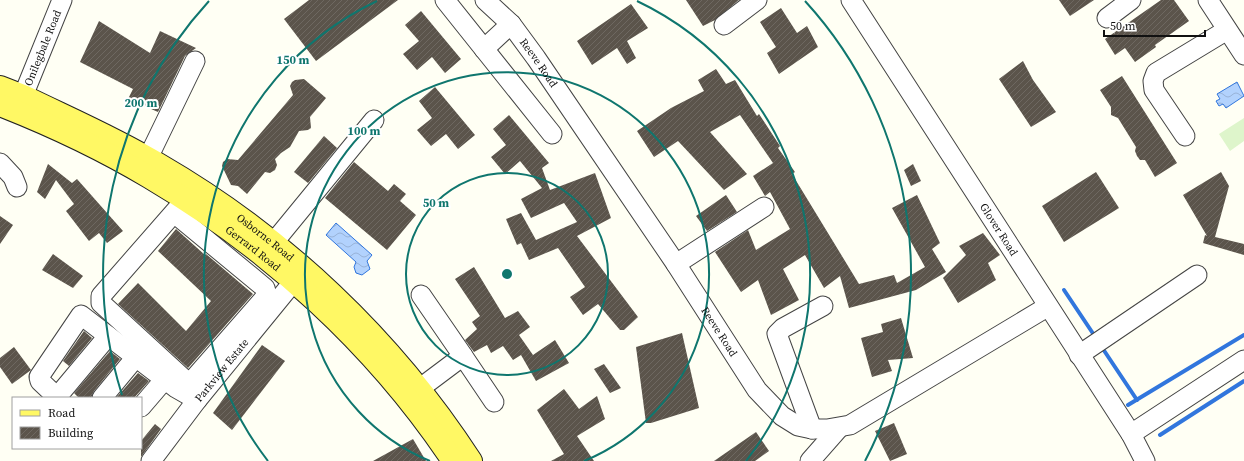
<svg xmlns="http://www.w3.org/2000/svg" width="1244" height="461" font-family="'Source Serif 4',serif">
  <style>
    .pitch { fill: #def5cb }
    .water { fill: url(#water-waves); stroke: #3176dd }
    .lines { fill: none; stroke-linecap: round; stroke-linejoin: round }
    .stream { stroke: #3176dd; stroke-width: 4 }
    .building { fill: url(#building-hatch) }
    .minor-casing { stroke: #444; stroke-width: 21 }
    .major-casing { stroke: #222; stroke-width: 24 }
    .minor { stroke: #fff; stroke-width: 19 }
    .major { stroke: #fff864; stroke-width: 22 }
    .ring { fill: none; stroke: #0f766e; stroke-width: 2 }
    .labels { text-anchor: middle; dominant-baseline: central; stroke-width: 4; stroke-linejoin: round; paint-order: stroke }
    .street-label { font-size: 11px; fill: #111; stroke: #fff }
    .centre { fill: #0f766e; stroke: #fff; stroke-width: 2 }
    .ring-label { font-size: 12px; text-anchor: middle; font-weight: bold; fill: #0f766e; stroke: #fff; stroke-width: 4; stroke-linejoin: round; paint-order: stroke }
  </style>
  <defs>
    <pattern id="water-waves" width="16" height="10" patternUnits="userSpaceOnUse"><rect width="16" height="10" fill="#b2d2fd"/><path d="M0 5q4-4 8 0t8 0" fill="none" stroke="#98b3d8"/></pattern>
    <pattern id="building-hatch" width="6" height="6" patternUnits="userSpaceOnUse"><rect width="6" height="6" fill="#5b544b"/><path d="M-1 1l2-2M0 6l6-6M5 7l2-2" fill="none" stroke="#6e6861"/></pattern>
  </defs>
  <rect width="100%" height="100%" fill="#fffff4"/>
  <polygon class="pitch" points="1244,118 1244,141 1230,151 1219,134"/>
  <g class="water">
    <polygon points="1237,82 1244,96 1226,108 1223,104 1219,106 1216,101 1220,99 1217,94"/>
    <polygon points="336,223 372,255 367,261 370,269 362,275 356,273 354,267 356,262 326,235"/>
  </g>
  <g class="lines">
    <g class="stream">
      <polyline points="1064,290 1096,338"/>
      <polyline points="1101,346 1137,400"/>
      <polyline points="1128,405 1244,335"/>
      <polyline points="1160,435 1244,381"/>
    </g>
  </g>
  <g class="building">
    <polygon points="309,0 398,0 316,61 284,19"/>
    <polygon points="686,0 739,0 715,20 703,26"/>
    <polygon points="1059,0 1094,0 1070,16"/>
    <polygon points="1161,0 1174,0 1189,21 1155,45 1156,47 1135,62 1125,48 1115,55 1105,39"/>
    <polygon points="631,4 648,28 627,41 636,58 627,64 617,48 592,65 577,41"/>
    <polygon points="781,8 797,33 807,26 818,47 779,74 767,53 776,47 760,22"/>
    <polygon points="421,11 461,59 445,73 432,57 417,70 403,54 419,41 405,25"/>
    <polygon points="99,21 150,53 160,31 196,48 185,56 158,112 128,99 133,89 80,62"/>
    <polygon points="1023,61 1033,80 1056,112 1031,127 999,79"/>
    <polygon points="716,69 726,84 735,80 757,116 759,114 780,146 778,148 795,172 792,174 859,284 894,275 897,283 925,267 892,208 917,195 940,243 932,249 946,272 916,290 849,308 840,276 824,288 805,255 783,269 799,300 771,315 758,280 741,292 715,252 748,230 756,250 790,229 770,192 765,196 753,176 773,163 740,115 710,132 747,174 724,190 678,141 654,157 637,131 671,108 704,91 698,80"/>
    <polygon points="1122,76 1177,163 1155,177 1145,160 1140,160 1137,156 1135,151 1136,147 1118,118 1111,115 1111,107 1100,90"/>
    <polygon points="304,79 326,98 310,117 311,128 308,130 299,131 290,147 281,153 275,159 277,165 275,170 270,173 265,172 247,194 238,186 231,185 222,166 223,162 227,159 238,160 293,95 290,86 292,82 295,80"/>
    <polygon points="435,87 475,135 458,149 446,134 431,146 417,130 432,118 419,101"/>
    <polygon points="509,115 549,163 542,168 550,190 595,173 611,218 577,236 638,317 624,330 620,330 598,304 583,315 570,297 585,287 558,248 529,260 521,243 517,245 506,219 521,213 536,240 577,222 564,203 531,218 521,199 542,188 520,161 505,174 491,157 506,145 493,129"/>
    <polygon points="324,136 337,148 308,183 294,172"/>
    <polygon points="354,162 388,191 394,184 406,194 400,201 416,215 387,250 325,198"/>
    <polygon points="48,164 72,183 77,179 123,231 107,243 99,233 89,241 66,211 74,204 56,180 45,199 37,192"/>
    <polygon points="913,164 921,181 911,186 904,170"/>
    <polygon points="1096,172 1119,208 1064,242 1042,206"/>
    <polygon points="1221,172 1229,186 1215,237 1244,244 1244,255 1203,243 1205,235 1207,236 1183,195"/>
    <polygon points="726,195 737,212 707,231 696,216"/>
    <polygon points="0,216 13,225 0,244"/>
    <polygon points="176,229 205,255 206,254 253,294 188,368 118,304 138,283 186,331 211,301 158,251"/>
    <polygon points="983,233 1000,255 988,263 996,280 958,303 943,278 966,255 959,246"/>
    <polygon points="53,254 83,276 73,288 42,270"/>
    <polygon points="474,267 505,318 518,311 530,327 519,335 533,355 555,340 569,363 536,381 521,355 513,360 503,346 491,353 487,345 474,352 465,340 477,329 472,322 480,316 455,279"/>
    <polygon points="901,318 913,358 888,360 892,371 872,377 861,338 883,332 881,324"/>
    <polygon points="84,331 92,338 69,366 63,361"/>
    <polygon points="682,333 699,408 651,423 646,423 636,347"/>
    <polygon points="262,345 285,361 232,430 213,413"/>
    <polygon points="14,347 31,370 12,384 0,367 0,358"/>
    <polygon points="110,351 120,359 94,391 91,398 79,398 74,393"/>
    <polygon points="604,364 621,388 610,393 594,369"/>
    <polygon points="138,373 149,381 134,398 116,398"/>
    <polygon points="564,389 579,409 597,396 605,419 577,436 594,461 551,461 564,454 537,410"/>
    <polygon points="894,423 907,454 890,461 875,431"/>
    <polygon points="155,424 161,429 141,457 141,441"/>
    <polygon points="756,432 769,451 755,461 714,461"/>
    <polygon points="413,439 426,461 373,461"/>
  </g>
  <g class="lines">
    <g class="minor-casing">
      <g id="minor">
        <polyline points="445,0 552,134"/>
        <path id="s1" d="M485,0L511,24L536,58L676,264L757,390L782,416L798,426L812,429H827L850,425L1047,307"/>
        <path id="s2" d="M851,0L1131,434L1145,461"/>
        <polyline points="1208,0 1244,55"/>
        <polyline points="1107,18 1131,0"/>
        <polyline points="724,25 757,0"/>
        <polyline points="484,49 511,24"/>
        <path id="s3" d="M23,96L62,0"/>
        <polyline points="1185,136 1154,90 1153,81 1156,73 1227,30"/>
        <polyline points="148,158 195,61"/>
        <polyline points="0,163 13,177 17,187"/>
        <polyline points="174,213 265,288 267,295 191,382 185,380 101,303 101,296 185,200"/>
        <polyline points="274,242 374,120"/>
        <polyline points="676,264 764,207"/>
        <polyline points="421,295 463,356"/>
        <polyline points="1079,355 1197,275"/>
        <polyline points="419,389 463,356 494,402"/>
        <polyline points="57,397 108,336"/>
        <polyline points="58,398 40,381 39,377 81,315 176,388 197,400"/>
        <polyline points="102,398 136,357"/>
        <polyline points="141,407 165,379"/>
        <polyline points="812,429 777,334 783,328 823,306"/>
        <polyline points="1131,434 1244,360"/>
        <path id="s4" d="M151,461L197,400L294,281"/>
        <polyline points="810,461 839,428"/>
      </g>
    </g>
    <g class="major-casing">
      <g id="major">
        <path id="s5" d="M0,87L23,96C68,118 115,138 158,164C284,237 392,339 471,461"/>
        <path id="s6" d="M0,105C51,125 102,149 149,177C269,248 376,345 453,461"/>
      </g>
    </g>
    <use href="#minor" class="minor"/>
    <use href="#major" class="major"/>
  </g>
  <g class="ring">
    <circle cx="507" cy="274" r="101"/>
    <path d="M430 461A202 202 0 1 1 584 461"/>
    <path d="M268 461A303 303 0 0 1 377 1M637 1A303 303 0 0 1 746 461"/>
    <path d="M122 395A404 404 0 0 1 209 1M805 1A404 404 0 0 1 865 461"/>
  </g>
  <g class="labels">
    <g class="street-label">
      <text stroke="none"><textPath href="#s3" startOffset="52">Onilegbale Road</textPath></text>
      <text stroke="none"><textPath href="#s1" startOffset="83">Reeve Road</textPath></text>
      <text stroke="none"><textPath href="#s2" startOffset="273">Glover Road</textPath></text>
      <text stroke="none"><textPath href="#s5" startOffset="306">Osborne Road</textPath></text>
      <text stroke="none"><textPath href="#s6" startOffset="292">Gerrard Road</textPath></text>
      <text stroke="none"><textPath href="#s1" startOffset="407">Reeve Road</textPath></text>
      <text stroke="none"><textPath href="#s4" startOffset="115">Parkview Estate</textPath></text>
    </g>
  </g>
  <circle cx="507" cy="274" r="6" class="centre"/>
  <g class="ring-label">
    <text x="293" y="64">150 m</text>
    <text x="141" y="107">200 m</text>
    <text x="364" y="135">100 m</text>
    <text x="436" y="207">50 m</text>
  </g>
  <rect x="12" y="397" width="130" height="52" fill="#ffffff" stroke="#a0a0a0"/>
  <rect x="20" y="410" width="20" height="6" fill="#fff864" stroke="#a0a0a0"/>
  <text x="48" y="417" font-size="12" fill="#111111">Road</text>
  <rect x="20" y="427" width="20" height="12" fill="url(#building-hatch)" stroke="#a0a0a0"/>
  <text x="48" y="437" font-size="12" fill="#111111">Building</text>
  <path d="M1104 30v6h101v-6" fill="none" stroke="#111111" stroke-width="2"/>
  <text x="1110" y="30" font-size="12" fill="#111111" stroke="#ffffff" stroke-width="3" paint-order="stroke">50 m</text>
</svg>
